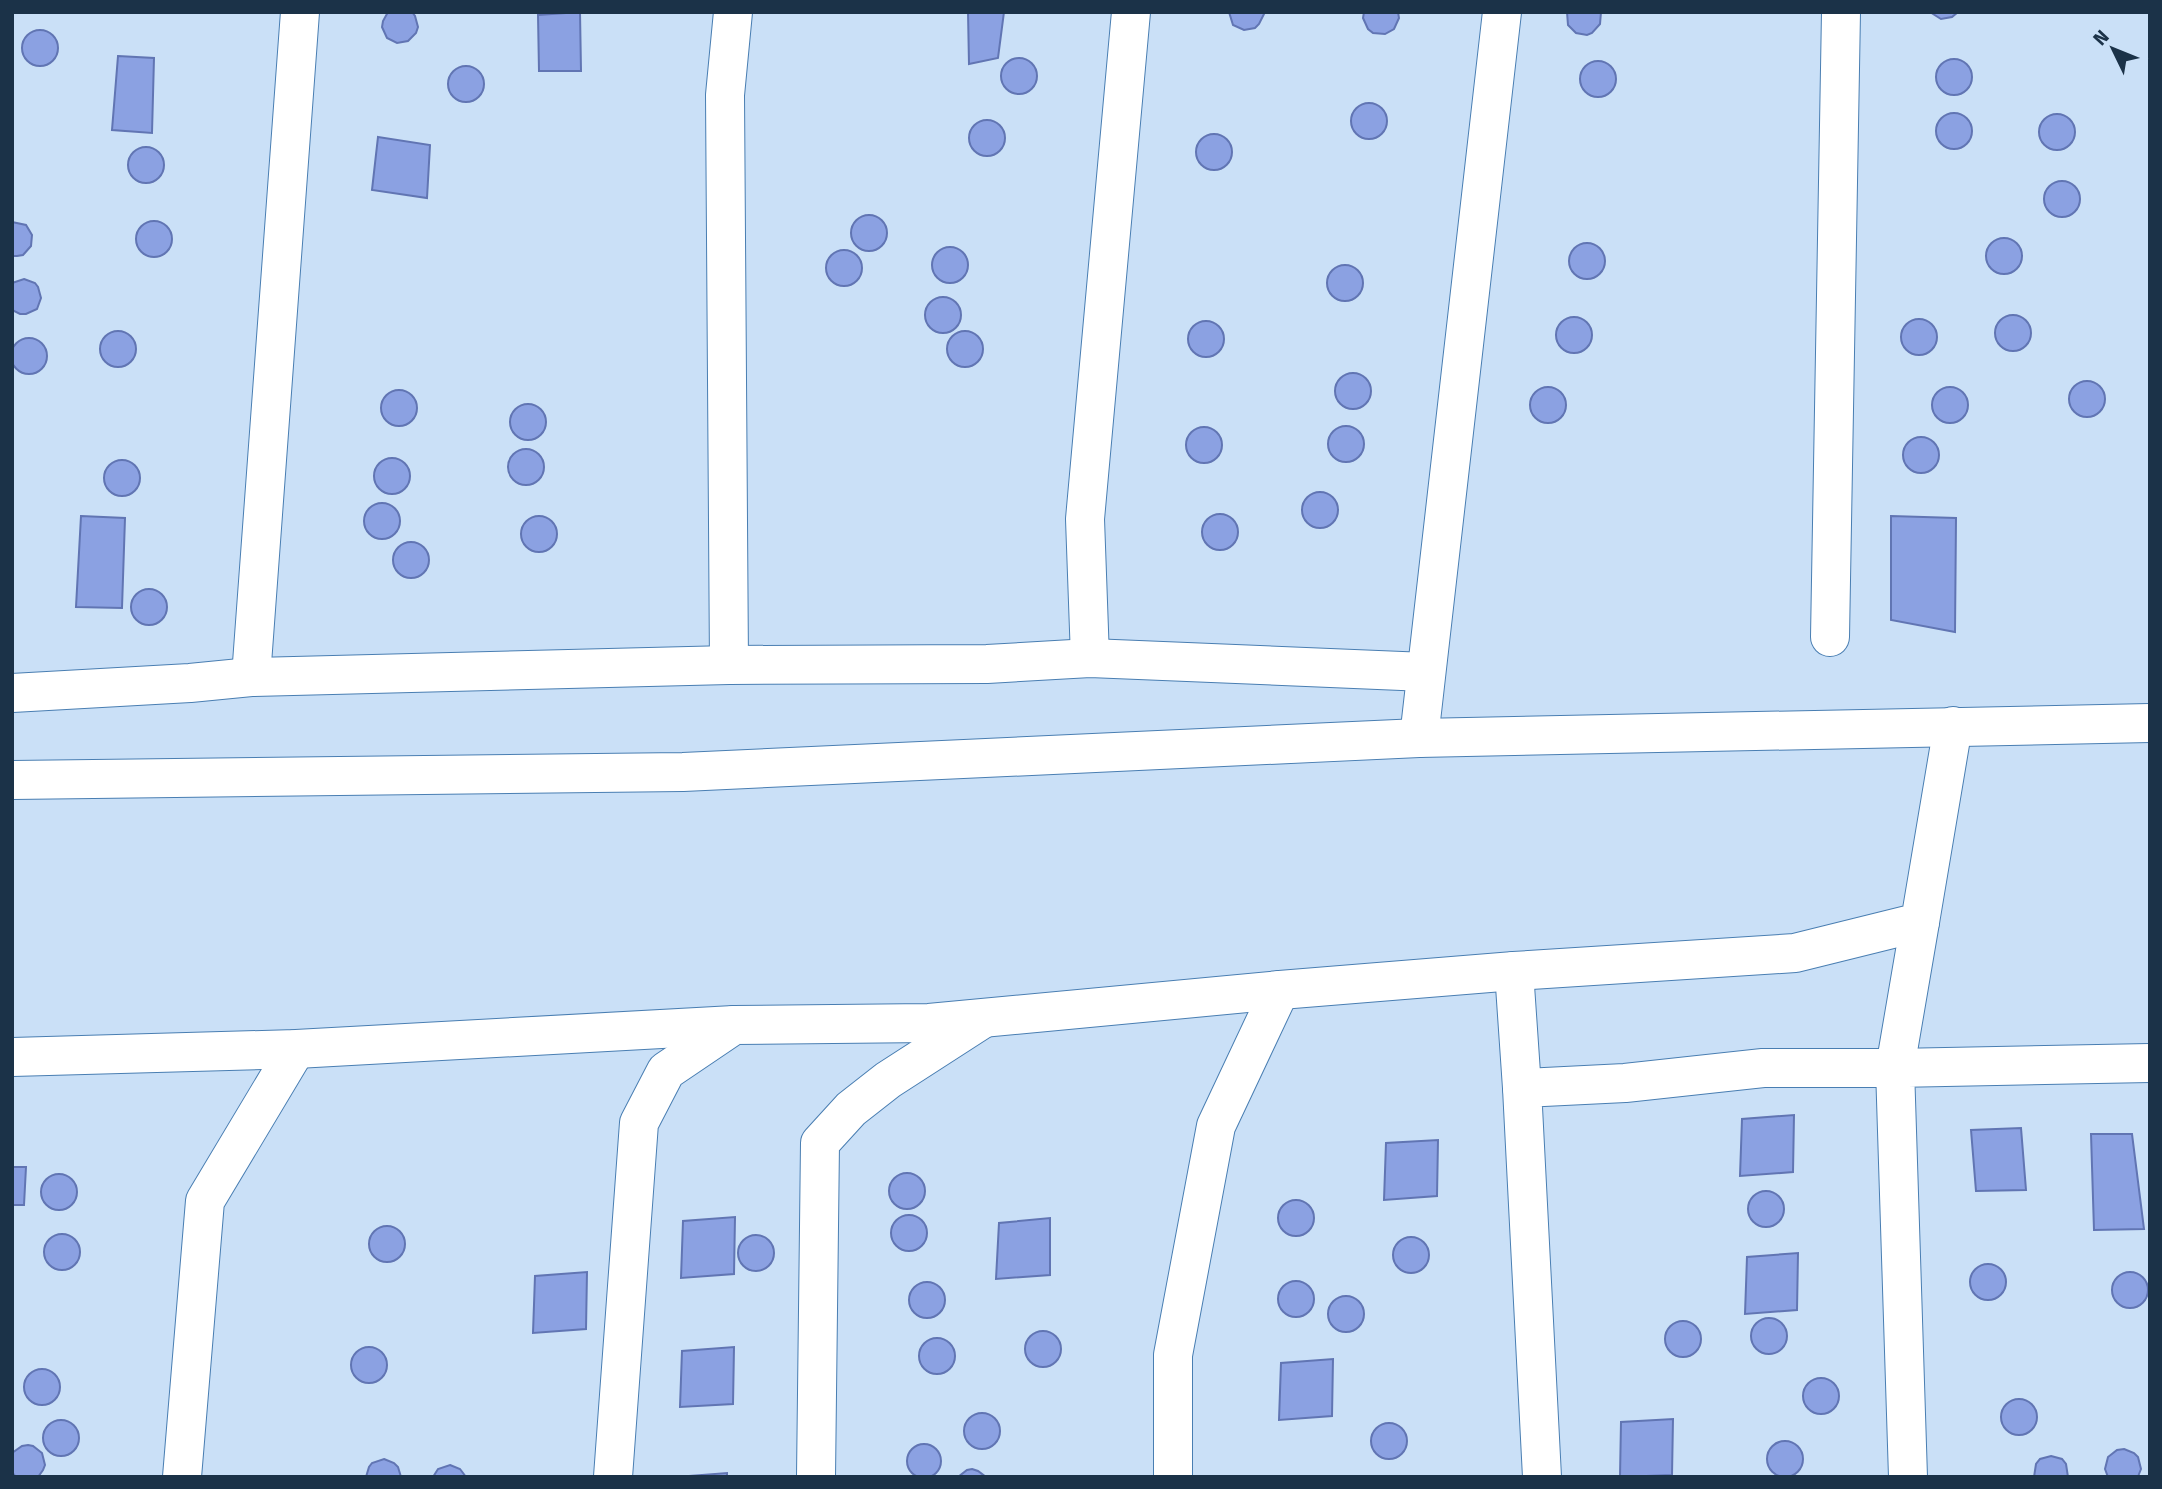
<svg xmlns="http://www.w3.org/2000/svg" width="2162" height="1489" font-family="'Fira Sans',sans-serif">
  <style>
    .building { fill: #8ba1e2; stroke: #6175b3; stroke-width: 2 }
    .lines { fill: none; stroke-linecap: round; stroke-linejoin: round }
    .minor-casing { stroke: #497eb2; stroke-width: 40 }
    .minor { stroke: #fff; stroke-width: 38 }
  </style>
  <rect width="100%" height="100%" fill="#cae0f7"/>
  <g class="building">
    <polygon points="388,12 412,12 415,16 418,27 416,33 408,41 397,43 387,38 382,27 383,21"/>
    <polygon points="580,12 581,71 539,71 538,15"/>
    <polygon points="968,12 1004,12 998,58 969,64"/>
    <polygon points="1229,12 1264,12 1264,14 1259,24 1255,28 1244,30 1233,25"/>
    <polygon points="1398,12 1399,18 1394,29 1385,34 1373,33 1368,29 1363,18 1364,12"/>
    <polygon points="1601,12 1600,24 1592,33 1587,35 1576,33 1568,25 1567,12"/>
    <polygon points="1930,12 1958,12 1952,17 1941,19"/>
    <circle cx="40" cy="48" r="18"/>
    <polygon points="118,56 154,58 152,133 112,130"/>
    <circle cx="1019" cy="76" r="18"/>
    <circle cx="1954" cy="77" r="18"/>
    <circle cx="1598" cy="79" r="18"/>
    <circle cx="466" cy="84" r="18"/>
    <circle cx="1369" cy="121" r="18"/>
    <circle cx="1954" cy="131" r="18"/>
    <circle cx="2057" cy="132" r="18"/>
    <circle cx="987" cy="138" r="18"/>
    <circle cx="1214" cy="152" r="18"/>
    <polygon points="378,137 430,145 427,198 372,190"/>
    <circle cx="146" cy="165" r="18"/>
    <circle cx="2062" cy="199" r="18"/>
    <circle cx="869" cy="233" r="18"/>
    <circle cx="154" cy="239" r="18"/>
    <polygon points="12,222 26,225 32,235 31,246 23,255 17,256 12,256"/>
    <circle cx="2004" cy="256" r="18"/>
    <circle cx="1587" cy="261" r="18"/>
    <circle cx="950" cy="265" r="18"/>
    <circle cx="844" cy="268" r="18"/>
    <circle cx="1345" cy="283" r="18"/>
    <polygon points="24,279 35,283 38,287 41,298 37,309 26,314 20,314 12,310 12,283"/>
    <circle cx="943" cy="315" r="18"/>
    <circle cx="2013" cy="333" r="18"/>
    <circle cx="1574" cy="335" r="18"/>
    <circle cx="1919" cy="337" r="18"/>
    <circle cx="1206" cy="339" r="18"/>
    <circle cx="118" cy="349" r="18"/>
    <circle cx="965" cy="349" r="18"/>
    <circle cx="29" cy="356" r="18"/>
    <circle cx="1353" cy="391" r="18"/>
    <circle cx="2087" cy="399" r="18"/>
    <circle cx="1950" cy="405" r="18"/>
    <circle cx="1548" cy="405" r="18"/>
    <circle cx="399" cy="408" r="18"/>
    <circle cx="528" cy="422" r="18"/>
    <circle cx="1346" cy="444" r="18"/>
    <circle cx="1204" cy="445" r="18"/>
    <circle cx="1921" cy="455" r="18"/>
    <circle cx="526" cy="467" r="18"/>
    <circle cx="392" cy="476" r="18"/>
    <circle cx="122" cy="478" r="18"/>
    <circle cx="1320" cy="510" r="18"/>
    <circle cx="382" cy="521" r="18"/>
    <circle cx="1220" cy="532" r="18"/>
    <polygon points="81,516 125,518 122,608 76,607"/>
    <polygon points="1891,516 1956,518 1955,632 1891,620"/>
    <circle cx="539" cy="534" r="18"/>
    <circle cx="411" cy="560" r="18"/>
    <circle cx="149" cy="607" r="18"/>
    <polygon points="1794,1115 1793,1172 1740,1176 1742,1119"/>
    <polygon points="2021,1128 2026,1190 1976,1191 1971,1130"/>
    <polygon points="2091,1134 2132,1134 2144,1229 2094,1230"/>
    <polygon points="1438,1140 1437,1196 1384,1200 1386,1143"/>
    <polygon points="12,1167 26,1167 24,1205 12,1205"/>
    <circle cx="907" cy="1191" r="18"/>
    <circle cx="59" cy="1192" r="18"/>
    <circle cx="1766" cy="1209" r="18"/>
    <circle cx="1296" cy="1218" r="18"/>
    <circle cx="909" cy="1233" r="18"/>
    <polygon points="735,1217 734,1274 681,1278 683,1221"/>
    <polygon points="1050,1218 1050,1275 996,1279 999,1223"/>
    <circle cx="387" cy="1244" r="18"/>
    <circle cx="62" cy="1252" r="18"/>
    <circle cx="756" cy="1253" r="18"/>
    <circle cx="1411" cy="1255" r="18"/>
    <polygon points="1798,1253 1797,1310 1745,1314 1747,1257"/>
    <circle cx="1988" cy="1282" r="18"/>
    <polygon points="587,1272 586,1329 533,1333 535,1276"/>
    <circle cx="2130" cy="1290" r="18"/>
    <circle cx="1296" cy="1299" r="18"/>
    <circle cx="927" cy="1300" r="18"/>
    <circle cx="1346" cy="1314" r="18"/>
    <circle cx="1769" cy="1336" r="18"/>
    <circle cx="1683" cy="1339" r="18"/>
    <circle cx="1043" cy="1349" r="18"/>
    <circle cx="937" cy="1356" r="18"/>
    <polygon points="734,1347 733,1404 680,1407 682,1351"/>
    <circle cx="369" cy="1365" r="18"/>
    <polygon points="1333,1359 1332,1416 1279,1420 1281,1363"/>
    <circle cx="42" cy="1387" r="18"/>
    <circle cx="1821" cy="1396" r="18"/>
    <circle cx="2019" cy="1417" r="18"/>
    <circle cx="982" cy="1431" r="18"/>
    <polygon points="1673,1419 1672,1475 1620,1477 1621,1422"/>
    <circle cx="61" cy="1438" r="18"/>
    <circle cx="1389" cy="1441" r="18"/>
    <circle cx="1785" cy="1459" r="18"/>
    <circle cx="924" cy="1461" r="17"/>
    <polygon points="28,1445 33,1446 42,1453 45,1465 43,1470 38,1477 16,1477 12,1472 12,1453 22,1446"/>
    <polygon points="2124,1449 2134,1453 2138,1457 2141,1469 2139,1474 2138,1477 2108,1477 2105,1469 2108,1457 2117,1450"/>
    <polygon points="2051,1456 2062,1459 2066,1464 2068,1477 2034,1477 2036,1464 2040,1459"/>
    <polygon points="384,1459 394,1463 398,1467 401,1477 366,1477 369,1467 372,1463"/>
    <polygon points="450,1465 460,1469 466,1477 433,1477 438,1469"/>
    <polygon points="972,1469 978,1471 986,1477 958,1477 967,1470"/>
    <polygon points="727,1473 727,1477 676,1477"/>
  </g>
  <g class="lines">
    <g class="minor-casing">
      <g id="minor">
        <polyline points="1830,637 1841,12"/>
        <polyline points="1090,658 1085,519 1131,12"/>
        <polyline points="729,665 725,95 733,12"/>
        <polyline points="251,677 300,12"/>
        <polyline points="12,693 190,683 251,677 729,665 987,664 1090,658 1426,672"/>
        <polyline points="1419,738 1502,12"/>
        <polyline points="12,780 683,772 1419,738 2150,723"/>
        <polyline points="1514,971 1522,1088"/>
        <polyline points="12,1057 296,1049 734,1025"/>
        <polyline points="182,1477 205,1201 296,1049"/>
        <polyline points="613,1477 639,1123 666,1071 734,1025 929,1023 1280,990 1514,971 1795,953 1920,922 1953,726"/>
        <polyline points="816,1477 820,1143 851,1109 888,1080 981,1020"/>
        <polyline points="1173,1477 1173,1355 1216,1126 1280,990"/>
        <polyline points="1542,1477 1522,1088 1625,1083 1763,1068 1895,1068 1920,922"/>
        <polyline points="1908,1477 1895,1068 2150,1063"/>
      </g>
    </g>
    <use href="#minor" class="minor"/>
  </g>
  <rect width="2162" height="1489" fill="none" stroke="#1b3248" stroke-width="28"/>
  <g transform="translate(2113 49) rotate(313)" stroke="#cae0f7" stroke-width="5" paint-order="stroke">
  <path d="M0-5L12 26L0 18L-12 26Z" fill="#1b3248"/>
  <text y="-10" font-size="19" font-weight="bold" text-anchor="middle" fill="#1b3248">N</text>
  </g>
</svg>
